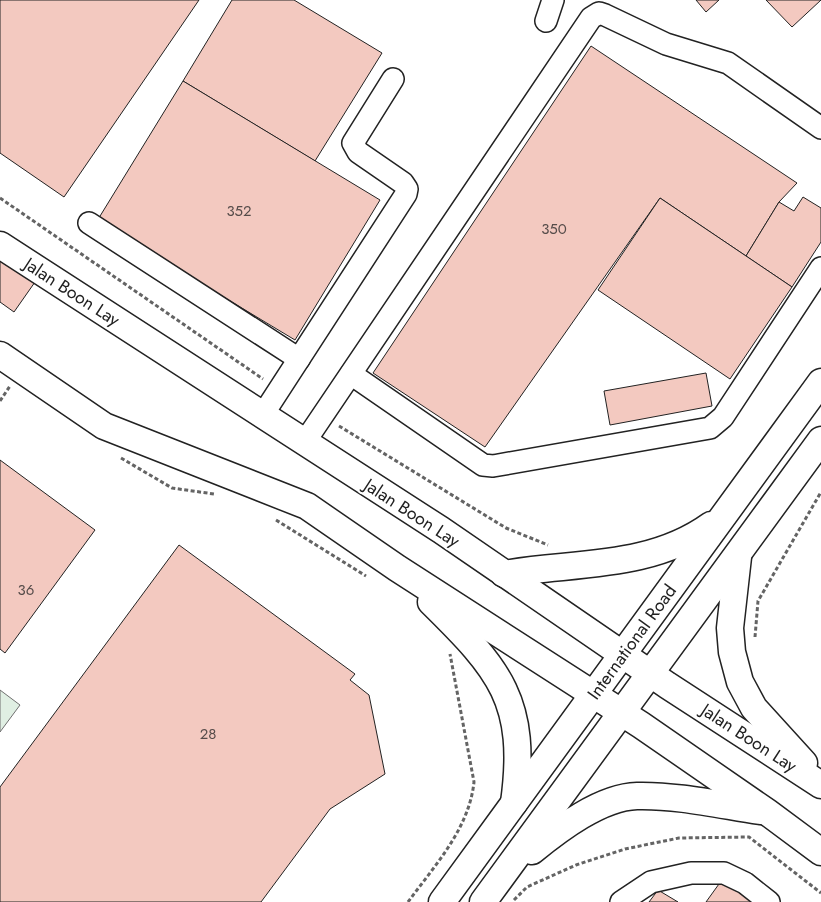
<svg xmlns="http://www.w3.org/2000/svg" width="821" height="902" font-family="Jost,sans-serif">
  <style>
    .green { fill: #e0efe3; stroke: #6f6f6f }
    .building { fill: #f3c9c0; stroke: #222 }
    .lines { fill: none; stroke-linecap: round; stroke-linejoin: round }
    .minor-casing { stroke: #222; stroke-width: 24 }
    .major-casing { stroke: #222; stroke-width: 29 }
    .path { stroke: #646464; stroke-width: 3; stroke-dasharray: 4 2.5; stroke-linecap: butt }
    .minor { stroke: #fff; stroke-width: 21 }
    .major { stroke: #fff; stroke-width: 26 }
    .labels { text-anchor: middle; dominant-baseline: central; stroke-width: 4; stroke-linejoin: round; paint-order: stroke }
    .number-label { font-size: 15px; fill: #564c4a }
    .street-label { font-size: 18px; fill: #222; stroke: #fff }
  </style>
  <rect width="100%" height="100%" fill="#fff"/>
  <polygon class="green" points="0,690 20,705 0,732"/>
  <g class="building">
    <polygon points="0,0 199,0 64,197 0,153"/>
    <polygon points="232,0 294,0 382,53 315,161 183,81"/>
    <polygon points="696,0 719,0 706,12"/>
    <polygon points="766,0 821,0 792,27"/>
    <polygon points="591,46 797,183 779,202 746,256 660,198 485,447 373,373"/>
    <polygon points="183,81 380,200 295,340 97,221"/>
    <polygon points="803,197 821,208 821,242 792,287 746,256 779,202 794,211"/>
    <polygon points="660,198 792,287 730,379 598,290"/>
    <polygon points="0,243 42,272 14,312 0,302"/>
    <polygon points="706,373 712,406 610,425 604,391"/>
    <polygon points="0,460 95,530 5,653 0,649"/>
    <polygon points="179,545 355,674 350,680 369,695 385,774 330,809 261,902 0,902 0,787"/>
    <polygon points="724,877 760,902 706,902"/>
    <polygon points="658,890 678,902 649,902"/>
  </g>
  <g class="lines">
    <g class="minor-casing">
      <g id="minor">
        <polyline points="546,21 553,0"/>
        <polyline points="89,223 299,359"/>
        <polyline points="351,374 483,465 493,466 710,428 723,417 821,268"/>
        <polyline points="262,416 406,194 407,189 403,183 358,152 353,143 393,79"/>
        <polyline points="304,443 591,18 599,13 605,15 666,44 728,63 821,128"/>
        <polyline points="621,902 651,882 691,873 724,873 745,883 769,902"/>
      </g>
    </g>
    <g class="major-casing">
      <g id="major">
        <polyline points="0,245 441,530 667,685 821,785"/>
        <polyline points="0,355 104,426 307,506 397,568 641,725 767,812 821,852"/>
        <polyline points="738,557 730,628 732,652 740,682 754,708 804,763"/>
        <path d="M504,574C575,562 650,569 711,525"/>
        <path d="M431,602C500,670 528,701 514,803"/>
        <path d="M532,851C559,829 601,797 637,796C677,795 720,805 760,811"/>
        <polyline points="442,902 821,382"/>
        <polyline points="483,902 821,440"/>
      </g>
    </g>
    <g class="path">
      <polyline points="0,198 263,379"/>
      <polyline points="0,401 10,386"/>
      <polyline points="339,426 506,528 548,545"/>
      <polyline points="121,458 172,488 214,494"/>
      <polyline points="276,520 366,576"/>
      <polyline points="755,637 758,601 821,492"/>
      <polyline points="514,900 527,887 576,865 625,849 679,838 749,837 821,893"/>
      <path d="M408,902C435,865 469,829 474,782L450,654"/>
    </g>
    <use href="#minor" class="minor"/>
    <use href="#major" class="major"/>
  </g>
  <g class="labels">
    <g class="number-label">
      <text x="239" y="211">352</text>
      <text x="554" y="229">350</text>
      <text x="26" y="590">36</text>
      <text x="208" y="734">28</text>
    </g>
    <g class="street-label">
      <text transform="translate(72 292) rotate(33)">Jalan Boon Lay</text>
      <text transform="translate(412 513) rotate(33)">Jalan Boon Lay</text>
      <text transform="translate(632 642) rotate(-54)">International Road</text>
      <text transform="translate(749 738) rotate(33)">Jalan Boon Lay</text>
    </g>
  </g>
</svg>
